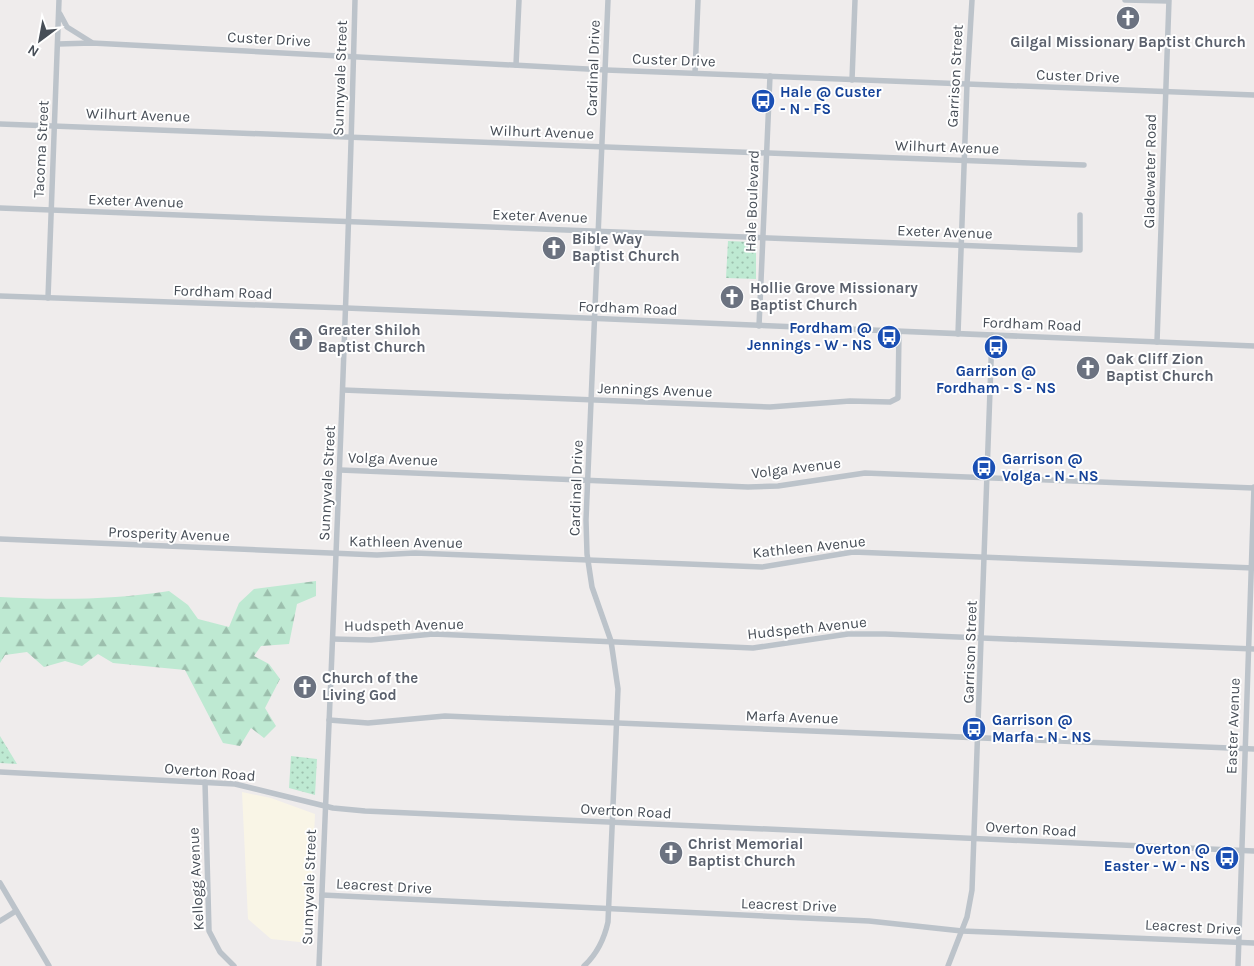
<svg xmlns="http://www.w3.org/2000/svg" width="1254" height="966" font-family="Karla,sans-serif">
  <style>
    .commercial { fill: #f9f5e6 }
    .grass { fill: url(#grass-dots) }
    .forest { fill: url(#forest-firs) }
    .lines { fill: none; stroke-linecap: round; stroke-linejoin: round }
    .minor { stroke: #bcc3ca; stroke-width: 5.5 }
    .labels { text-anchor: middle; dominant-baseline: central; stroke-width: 4; stroke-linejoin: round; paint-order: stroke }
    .street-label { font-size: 15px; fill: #474e57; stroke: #fff }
    .worship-label { font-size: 15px; font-weight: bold; fill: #5b616d; stroke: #fff; text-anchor: start }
    .transit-label { font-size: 15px; font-weight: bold; fill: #164399; stroke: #fff; text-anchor: start }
  </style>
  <defs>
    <pattern id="grass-dots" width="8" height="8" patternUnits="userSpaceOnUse" patternTransform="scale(1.25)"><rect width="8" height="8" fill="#bee9d2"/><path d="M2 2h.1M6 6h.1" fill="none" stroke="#9cbfad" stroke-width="1.8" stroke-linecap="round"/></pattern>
    <pattern id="forest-firs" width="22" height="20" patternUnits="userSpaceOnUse" patternTransform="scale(1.25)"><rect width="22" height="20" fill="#bee9d2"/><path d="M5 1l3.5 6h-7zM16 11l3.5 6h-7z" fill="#9cbfad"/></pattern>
  </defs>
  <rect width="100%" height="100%" fill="#efecec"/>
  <polygon class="commercial" points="242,792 271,798 315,814 309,943 271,939 248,919"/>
  <g class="grass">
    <polygon points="728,241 752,242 756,246 756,279 726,278"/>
    <polygon points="0,736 17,764 0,763"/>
    <polygon points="291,756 317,759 315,795 289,788"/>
  </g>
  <path class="forest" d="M316,581V596L297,604L289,644L261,646L254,656L269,664L280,679L265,708L276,726L264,738L251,728L240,746L223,743L185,670L113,663L98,654L82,666L65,661L44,667L27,652L5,655L0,663V597C56,600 113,600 169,591L188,605L198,619L229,627L239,603L254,589Z"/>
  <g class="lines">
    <g class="minor">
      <polyline points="1125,0 1168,1"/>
      <polyline points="60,14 67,27 91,42"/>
      <polyline points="58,44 92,43 606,70 1254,95"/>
      <polyline points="516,65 519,0"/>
      <polyline points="695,73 698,0"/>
      <polyline points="852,80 855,0"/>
      <polyline points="0,124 1084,165"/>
      <polyline points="0,208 1080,250 1080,215"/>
      <polyline points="0,296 346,308 1254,346"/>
      <polyline points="48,298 59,0"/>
      <polyline points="759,326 770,76"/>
      <polyline points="958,334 967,84 972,0"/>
      <polyline points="1157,342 1169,0"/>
      <polyline points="343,390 770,407 850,401 890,402 898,398 899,332"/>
      <polyline points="340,470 748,487 778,486 865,473 1254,488"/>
      <polyline points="0,539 377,555 415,553 762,567 853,552 1254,568"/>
      <polyline points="333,639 371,640 433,634 753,648 848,634 885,634 1254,649"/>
      <polyline points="329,720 368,723 445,716 1254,749"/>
      <polyline points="0,772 235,784 333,808 365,811 1254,851"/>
      <polyline points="205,782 209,931 220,952 234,966"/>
      <polyline points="0,883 49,966"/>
      <polyline points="322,895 869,921 962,931 1254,943"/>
      <polyline points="0,921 16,911"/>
      <path d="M319,966C332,644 347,322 355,0"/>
      <path d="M584,966C597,954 604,940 608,922L618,689L611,641L592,587L587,554L586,520L608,0"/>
      <polyline points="948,966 967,917 972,890 992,335"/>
      <polyline points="1238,966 1254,487"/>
    </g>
  </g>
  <defs>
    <g id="church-disc" transform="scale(1.25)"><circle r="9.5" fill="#6b7280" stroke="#fff"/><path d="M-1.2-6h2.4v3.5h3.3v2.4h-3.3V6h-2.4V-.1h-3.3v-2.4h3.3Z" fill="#fff"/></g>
    <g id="bus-disc" transform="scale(1.25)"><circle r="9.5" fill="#1a4fb4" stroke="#fff"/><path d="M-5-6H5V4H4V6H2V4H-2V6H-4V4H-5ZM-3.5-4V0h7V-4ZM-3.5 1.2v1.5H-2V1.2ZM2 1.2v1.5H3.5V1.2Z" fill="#fff"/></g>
  </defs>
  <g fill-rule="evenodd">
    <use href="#church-disc" x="1128" y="18"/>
    <use href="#bus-disc" x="763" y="101"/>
    <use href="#church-disc" x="554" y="248"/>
    <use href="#church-disc" x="732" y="297"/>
    <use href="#bus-disc" x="889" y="337"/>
    <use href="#church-disc" x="301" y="339"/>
    <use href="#bus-disc" x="996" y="347"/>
    <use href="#church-disc" x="1088" y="368"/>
    <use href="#bus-disc" x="984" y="468"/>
    <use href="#church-disc" x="305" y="687"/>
    <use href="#bus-disc" x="974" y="729"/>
    <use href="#church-disc" x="671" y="853"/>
    <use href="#bus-disc" x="1227" y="858"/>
  </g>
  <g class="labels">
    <g class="street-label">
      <text transform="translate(269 39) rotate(3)">Custer Drive</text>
      <text transform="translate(674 60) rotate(2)">Custer Drive</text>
      <text transform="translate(593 68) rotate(-88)">Cardinal Drive</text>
      <text transform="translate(955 76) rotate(-87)">Garrison Street</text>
      <text transform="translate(1078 76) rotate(2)">Custer Drive</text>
      <text transform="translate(340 78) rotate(-88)">Sunnyvale Street</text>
      <text transform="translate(138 115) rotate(2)">Wilhurt Avenue</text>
      <text transform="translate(542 132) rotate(2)">Wilhurt Avenue</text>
      <text transform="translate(947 147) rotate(2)">Wilhurt Avenue</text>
      <text transform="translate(41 149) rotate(-87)">Tacoma Street</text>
      <text transform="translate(1150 171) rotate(-89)">Gladewater Road</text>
      <text transform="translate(136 201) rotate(2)">Exeter Avenue</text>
      <text transform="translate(752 201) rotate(-88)">Hale Boulevard</text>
      <text transform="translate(540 216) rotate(2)">Exeter Avenue</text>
      <text transform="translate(945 232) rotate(2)">Exeter Avenue</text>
      <text transform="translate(223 292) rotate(2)">Fordham Road</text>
      <text transform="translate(628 308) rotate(2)">Fordham Road</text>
      <text transform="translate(1032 324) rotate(2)">Fordham Road</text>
      <text transform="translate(655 390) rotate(2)">Jennings Avenue</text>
      <text transform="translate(393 459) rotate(2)">Volga Avenue</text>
      <text transform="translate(796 468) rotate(-7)">Volga Avenue</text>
      <text transform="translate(327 483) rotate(-87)">Sunnyvale Street</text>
      <text transform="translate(576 488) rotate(-88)">Cardinal Drive</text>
      <text transform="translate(169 534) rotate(2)">Prosperity Avenue</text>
      <text transform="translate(406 542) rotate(1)">Kathleen Avenue</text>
      <text transform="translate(809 547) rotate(-6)">Kathleen Avenue</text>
      <text transform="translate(404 625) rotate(-1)">Hudspeth Avenue</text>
      <text transform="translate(807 628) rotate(-6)">Hudspeth Avenue</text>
      <text transform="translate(970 652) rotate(-88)">Garrison Street</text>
      <text transform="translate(792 717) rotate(2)">Marfa Avenue</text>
      <text transform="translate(1233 726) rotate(-88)">Easter Avenue</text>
      <text transform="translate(210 772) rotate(5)">Overton Road</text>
      <text transform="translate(626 811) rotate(3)">Overton Road</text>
      <text transform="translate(1031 829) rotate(3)">Overton Road</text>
      <text transform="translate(196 879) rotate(-93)">Kellogg Avenue</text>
      <text transform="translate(384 886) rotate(3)">Leacrest Drive</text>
      <text transform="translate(309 887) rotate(-88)">Sunnyvale Street</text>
      <text transform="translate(789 905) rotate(2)">Leacrest Drive</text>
      <text transform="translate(1193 927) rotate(3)">Leacrest Drive</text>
    </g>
    <g class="worship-label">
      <text x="1128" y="42" text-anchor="middle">Gilgal Missionary Baptist Church</text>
      <text x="572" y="239">Bible Way<tspan x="572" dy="17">Baptist Church</tspan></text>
      <text x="750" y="288">Hollie Grove Missionary<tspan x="750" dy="17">Baptist Church</tspan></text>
      <text x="318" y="330">Greater Shiloh<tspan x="318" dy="17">Baptist Church</tspan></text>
      <text x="1106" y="359">Oak Cliff Zion<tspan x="1106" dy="17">Baptist Church</tspan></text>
      <text x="322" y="678">Church of the<tspan x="322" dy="17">Living God</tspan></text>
      <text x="688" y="844">Christ Memorial<tspan x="688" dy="17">Baptist Church</tspan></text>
    </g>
    <g class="transit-label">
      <text x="780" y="92">Hale @ Custer<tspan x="780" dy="17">- N - FS</tspan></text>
      <text x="872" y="328" text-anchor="end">Fordham @<tspan x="872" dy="17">Jennings - W - NS</tspan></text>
      <text x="996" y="371" text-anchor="middle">Garrison @<tspan x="996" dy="17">Fordham - S - NS</tspan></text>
      <text x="1002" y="459">Garrison @<tspan x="1002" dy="17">Volga - N - NS</tspan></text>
      <text x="992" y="720">Garrison @<tspan x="992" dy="17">Marfa - N - NS</tspan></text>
      <text x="1210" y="849" text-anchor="end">Overton @<tspan x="1210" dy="17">Easter - W - NS</tspan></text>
    </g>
  </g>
  <g transform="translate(40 40) rotate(212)" stroke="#ffffff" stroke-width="4" paint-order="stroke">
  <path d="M0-4L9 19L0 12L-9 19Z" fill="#474e57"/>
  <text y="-8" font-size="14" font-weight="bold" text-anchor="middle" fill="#474e57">N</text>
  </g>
</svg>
